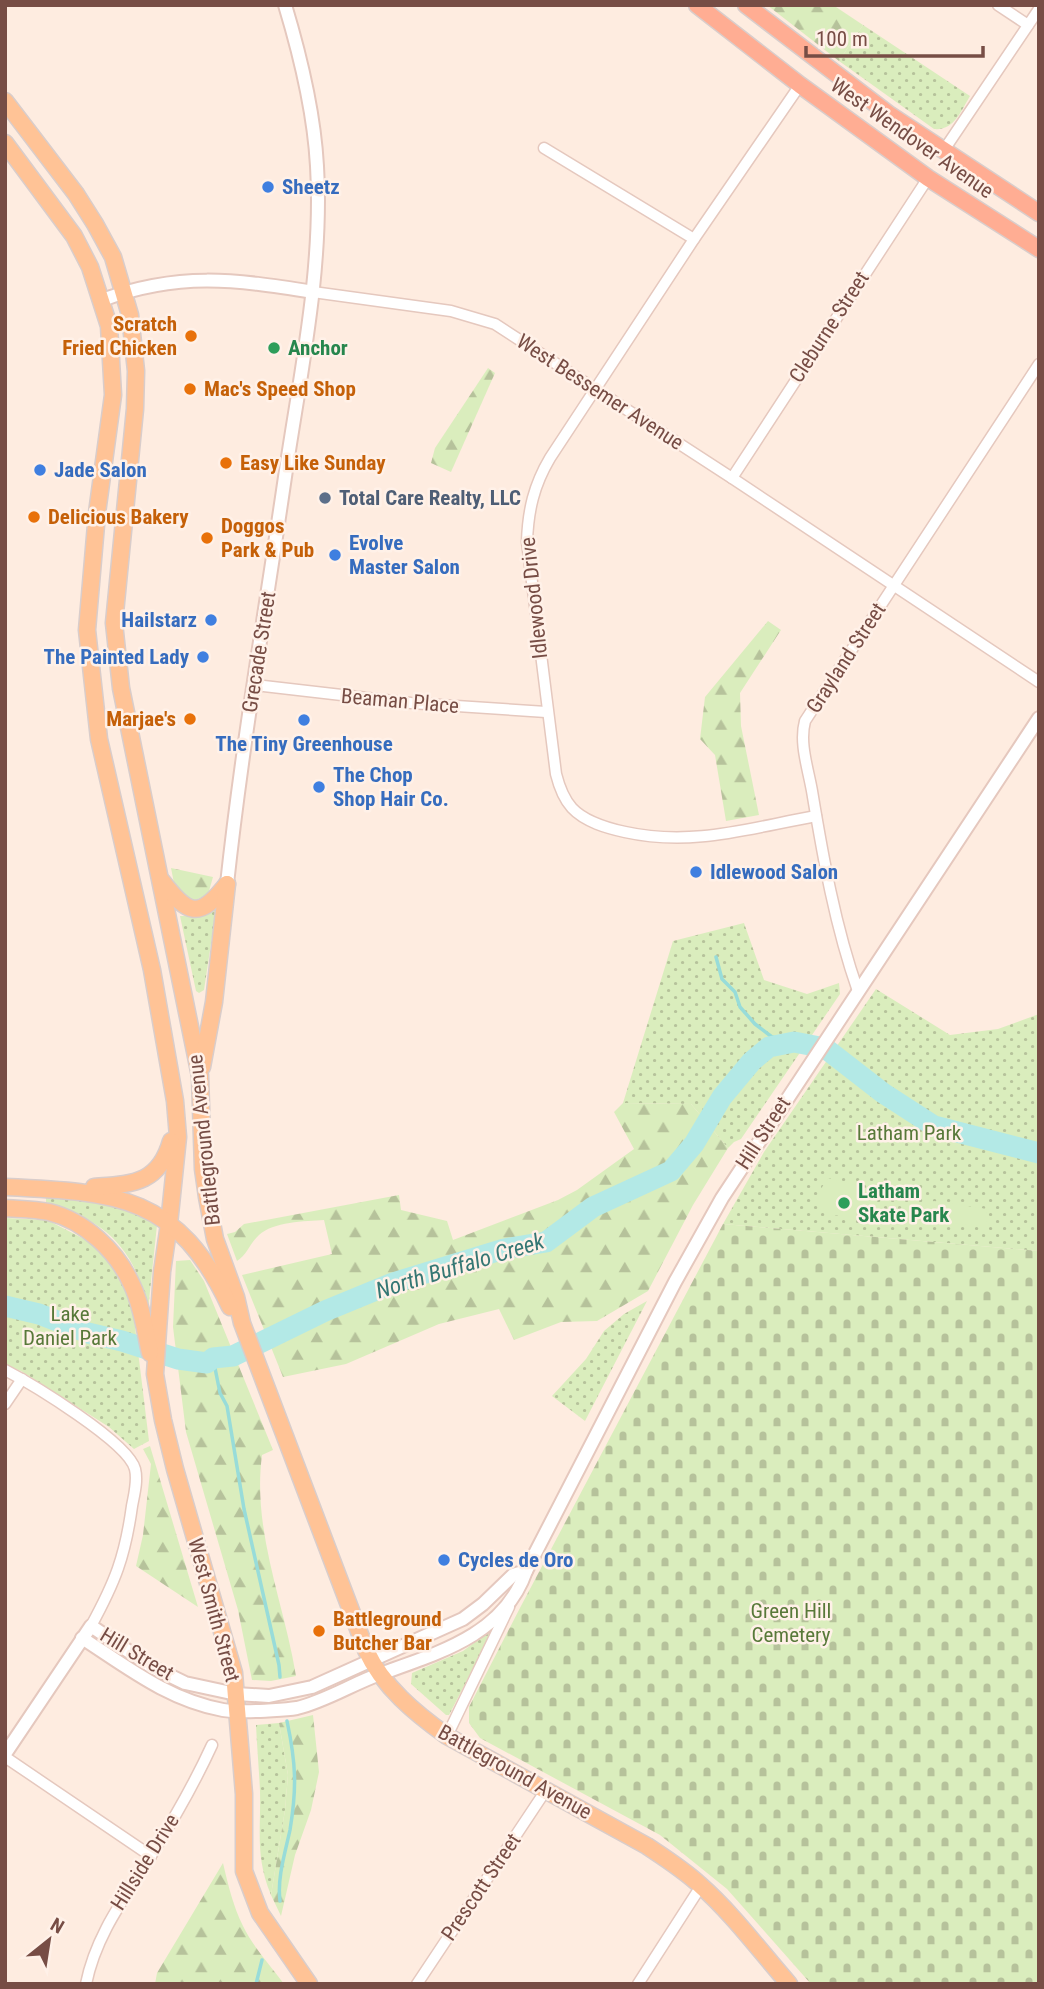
<svg xmlns="http://www.w3.org/2000/svg" width="1044" height="1989" font-family="'Roboto Condensed',sans-serif">
  <style>
    .grass { fill: url(#grass-dots) }
    .forest { fill: url(#forest-firs) }
    .cemetery { fill: url(#cemetery-stones) }
    .pitch { fill: #daedbd }
    .lines { fill: none; stroke-linecap: round; stroke-linejoin: round }
    .stream { stroke: #98dcd9; stroke-width: 3.5 }
    .river { stroke: #b3e9e6; stroke-width: 21 }
    .minor-casing { stroke: #e5c8be; stroke-width: 13 }
    .tertiary-casing { stroke: #e5c8be; stroke-width: 16 }
    .primary-casing { stroke: #d9cdcb; stroke-width: 19 }
    .trunk-casing { stroke: #d9cdcb; stroke-width: 19 }
    .minor { stroke: #fff; stroke-width: 10 }
    .tertiary { stroke: #fff; stroke-width: 12 }
    .primary { stroke: #ffc396; stroke-width: 16 }
    .trunk { stroke: #ffad93; stroke-width: 16 }
    .shop-dot { fill: #3f7fe0; stroke: #fff1e8; stroke-width: 2.5 }
    .food-dot { fill: #e8710a; stroke: #fff1e8; stroke-width: 2.5 }
    .leisure-dot { fill: #2e9e5b; stroke: #fff1e8; stroke-width: 2.5 }
    .service-dot { fill: #5c6f8a; stroke: #fff1e8; stroke-width: 2.5 }
    .labels { text-anchor: middle; dominant-baseline: central; stroke-width: 5; stroke-linejoin: round; paint-order: stroke }
    .street-label { font-size: 21px; fill: #774d45; stroke: #fff1e8 }
    .shop-label { font-size: 21px; font-weight: bold; fill: #366cbe; stroke: #fff1e8; text-anchor: start }
    .food-label { font-size: 21px; font-weight: bold; fill: #c56008; stroke: #fff1e8; text-anchor: start }
    .leisure-label { font-size: 21px; font-weight: bold; fill: #27864d; stroke: #fff1e8; text-anchor: start }
    .service-label { font-size: 21px; font-weight: bold; fill: #4e5e75; stroke: #fff1e8; text-anchor: start }
    .park-label { font-size: 21px; fill: #587939; stroke: #fff1e8 }
    .water-label { font-size: 23px; font-style: italic; fill: #357774; stroke: #fff1e8 }
  </style>
  <defs>
    <pattern id="grass-dots" width="8" height="8" patternUnits="userSpaceOnUse" patternTransform="scale(1.75)"><rect width="8" height="8" fill="#daedbd"/><path d="M2 2h.1M6 6h.1" fill="none" stroke="#b6c29b" stroke-width="1.8" stroke-linecap="round"/></pattern>
    <pattern id="forest-firs" width="22" height="20" patternUnits="userSpaceOnUse" patternTransform="scale(1.75)"><rect width="22" height="20" fill="#daedbd"/><path d="M5 1l3.5 6h-7zM16 11l3.5 6h-7z" fill="#b6c29b"/></pattern>
    <pattern id="cemetery-stones" width="16" height="16" patternUnits="userSpaceOnUse" patternTransform="scale(1.75)"><rect width="16" height="16" fill="#daedbd"/><path d="M2 7V4a2 2 0 0 1 4 0v3zM10 15v-3a2 2 0 0 1 4 0v3z" fill="#b6c29b"/></pattern>
  </defs>
  <rect width="100%" height="100%" fill="#feece0"/>
  <g class="grass">
    <path d="M863,25L970,96C961,111 954,131 934,129L839,61Z"/>
    <polygon points="214,910 216,910 204,990 199,993 196,991 180,916 200,916"/>
    <polygon points="744,923 764,980 807,994 839,983 840,994 741,1139 734,1142 728,1148 691,1104 623,1103 673,941"/>
    <polygon points="876,989 950,1035 998,1029 1039,1014 1039,1251 723,1224 764,1152"/>
    <path d="M46,1198C86,1200 121,1204 157,1225L148,1310C135,1247 105,1221 46,1202Z"/>
    <polygon points="5,1218 47,1220 98,1246 131,1294 149,1441 134,1449 109,1427 21,1371 5,1365"/>
    <polygon points="647,1301 585,1421 552,1396 586,1359 604,1331 624,1314"/>
    <polygon points="494,1628 449,1715 446,1715 411,1684 412,1673 463,1651"/>
    <path d="M279,1723L288,1775L285,1810L271,1895C255,1856 261,1831 260,1791C259,1769 257,1747 256,1725Z"/>
  </g>
  <g class="forest">
    <polygon points="767,5 833,5 863,25 839,61"/>
    <polygon points="488,368 495,373 451,472 431,463 435,448"/>
    <polygon points="768,621 781,630 740,693 741,726 759,815 726,821 715,755 700,739 705,697"/>
    <polygon points="171,868 213,877 209,891 204,896 196,900 187,899 175,888"/>
    <path d="M623,1103L691,1104L728,1148L693,1205L648,1291L597,1321L561,1322L514,1340L499,1309L439,1324L346,1364L283,1377L242,1275L332,1254L324,1220C305,1221 273,1222 259,1235C250,1243 247,1255 237,1261L227,1234L235,1232L244,1224L399,1195L401,1210L447,1221L453,1240L558,1200L577,1190L634,1149L614,1112Z"/>
    <path d="M190,1260L204,1281L273,1450L262,1455C252,1531 284,1602 296,1676L271,1681L252,1680L238,1610L186,1432L173,1327L176,1261Z"/>
    <polygon points="150,1446 198,1607 136,1566 143,1535 151,1464 143,1449"/>
    <polygon points="313,1715 319,1772 311,1810 295,1855 281,1916 271,1895 285,1810 288,1775 279,1723"/>
    <path d="M223,1863C228,1884 233,1906 243,1926C253,1947 270,1965 284,1984H155L157,1973Z"/>
  </g>
  <polygon class="cemetery" points="723,1224 1039,1251 1039,1984 811,1984 727,1889 660,1835 480,1738 469,1723 469,1707 521,1606"/>
  <path class="pitch" d="M828,1178L866,1188L868,1194L869,1210L922,1214L927,1204L934,1201L987,1209L986,1226L830,1215C814,1203 817,1193 828,1178Z"/>
  <g class="lines">
    <g class="stream">
      <polyline points="716,957 722,979 735,992 740,1007 755,1024 772,1037 794,1042"/>
      <polyline points="213,1358 220,1393 227,1406 244,1509 279,1665 280,1677"/>
      <path d="M280,1901C277,1878 285,1853 290,1830C297,1788 296,1763 287,1721"/>
      <polyline points="256,1984 262,1960"/>
    </g>
    <polyline class="river" points="5,1306 39,1314 88,1333 122,1341 178,1359 207,1363 213,1358 233,1356 325,1311 393,1283 504,1249 546,1242 593,1207 671,1171 694,1144 722,1097 752,1061 769,1047 794,1042 825,1048 883,1093 934,1126 1039,1153"/>
    <g class="minor-casing">
      <g id="minor">
        <polyline points="998,5 1028,25"/>
        <path d="M800,85L694,239L550,458C534,485 528,510 527,542L556,774C559,786 563,798 572,808C585,822 607,828 625,832C693,847 749,828 816,816"/>
        <polyline points="544,148 694,239"/>
        <polyline points="944,150 1039,9"/>
        <polyline points="313,292 451,311 495,324 732,478 1039,682"/>
        <polyline points="732,478 928,178"/>
        <polyline points="255,685 411,703 546,712"/>
        <path d="M858,991C835,926 823,857 812,791C808,768 799,743 805,721L1039,364"/>
        <path d="M5,1370C32,1384 128,1442 135,1469C138,1481 134,1495 132,1506C125,1557 115,1582 91,1626"/>
        <polyline points="5,1404 22,1379"/>
        <polyline points="447,1736 509,1607"/>
        <polyline points="5,1757 151,1856"/>
        <path d="M86,1984C96,1934 126,1896 152,1854C174,1819 195,1782 212,1745"/>
        <polyline points="417,1984 546,1790"/>
        <polyline points="638,1984 701,1886"/>
      </g>
    </g>
    <g class="tertiary-casing">
      <g id="tertiary">
        <path d="M102,300C178,272 234,279 313,292"/>
        <path d="M227,884C242,745 266,608 286,470C301,370 323,267 317,166C314,111 301,58 285,5"/>
        <path d="M82,1638C127,1667 168,1700 223,1710C235,1712 247,1711 260,1711C272,1710 285,1710 297,1708C326,1701 352,1684 380,1674C438,1653 504,1635 526,1571L675,1282L722,1198L1039,718"/>
        <polyline points="5,1754 91,1626 152,1667 185,1683 236,1694 269,1696 312,1687 463,1619 483,1604 513,1575 526,1571"/>
      </g>
    </g>
    <g class="primary-casing">
      <g id="primary">
        <path d="M5,101L76,194L95,224L113,257L130,315L136,371L135,409L114,623L121,688L200,1076L203,1169L207,1197L215,1239L236,1297L242,1323L366,1650C383,1687 415,1713 447,1736L647,1846C665,1858 684,1870 700,1885C733,1914 760,1951 789,1984"/>
        <polyline points="5,143 74,236 90,267 109,326 113,395 97,513 87,630 99,739 152,970 175,1101 178,1137 169,1224 162,1272 155,1374 163,1420 175,1469 234,1673 244,1794 244,1871 260,1913 309,1984"/>
        <path d="M162,881C188,915 199,920 227,884"/>
        <polyline points="202,1067 214,1002 227,884"/>
        <path d="M5,1187C117,1192 178,1195 230,1307"/>
        <path d="M94,1187C132,1184 159,1184 171,1141"/>
        <path d="M5,1208C19,1209 35,1209 49,1212C85,1221 117,1251 132,1285C142,1306 145,1331 150,1353"/>
      </g>
    </g>
    <g class="trunk-casing">
      <g id="trunk">
        <polyline points="697,5 800,85 928,178 1039,249"/>
        <polyline points="746,5 890,115 1039,213"/>
      </g>
    </g>
    <use href="#minor" class="minor"/>
    <use href="#tertiary" class="tertiary"/>
    <use href="#primary" class="primary"/>
    <use href="#trunk" class="trunk"/>
  </g>
  <g class="shop-dot">
    <circle cx="268" cy="187" r="7"/>
    <circle cx="40" cy="470" r="7"/>
    <circle cx="335" cy="555" r="7"/>
    <circle cx="211" cy="620" r="7"/>
    <circle cx="203" cy="657" r="7"/>
    <circle cx="304" cy="720" r="7"/>
    <circle cx="319" cy="787" r="7"/>
    <circle cx="696" cy="872" r="7"/>
    <circle cx="444" cy="1560" r="7"/>
  </g>
  <g class="food-dot">
    <circle cx="191" cy="336" r="7"/>
    <circle cx="190" cy="389" r="7"/>
    <circle cx="226" cy="463" r="7"/>
    <circle cx="34" cy="517" r="7"/>
    <circle cx="207" cy="538" r="7"/>
    <circle cx="190" cy="719" r="7"/>
    <circle cx="319" cy="1631" r="7"/>
  </g>
  <g class="leisure-dot">
    <circle cx="274" cy="348" r="7"/>
    <circle cx="844" cy="1203" r="7"/>
  </g>
  <circle class="service-dot" cx="325" cy="498" r="7"/>
  <g class="labels">
    <g class="street-label">
      <text transform="translate(912 138) rotate(35)">West Wendover Avenue</text>
      <text transform="translate(829 327) rotate(-57)">Cleburne Street</text>
      <text transform="translate(600 392) rotate(33)">West Bessemer Avenue</text>
      <text transform="translate(534 598) rotate(-96)">Idlewood Drive</text>
      <text transform="translate(259 652) rotate(-81)">Grecade Street</text>
      <text transform="translate(846 658) rotate(-57)">Grayland Street</text>
      <text transform="translate(400 701) rotate(5)">Beaman Place</text>
      <text transform="translate(763 1133) rotate(-57)">Hill Street</text>
      <text transform="translate(204 1140) rotate(-96)">Battleground Avenue</text>
      <text transform="translate(214 1610) rotate(75)">West Smith Street</text>
      <text transform="translate(137 1654) rotate(31)">Hill Street</text>
      <text transform="translate(515 1772) rotate(29)">Battleground Avenue</text>
      <text transform="translate(145 1862) rotate(-58)">Hillside Drive</text>
      <text transform="translate(481 1887) rotate(-56)">Prescott Street</text>
    </g>
    <g class="shop-label">
      <text x="282" y="187">Sheetz</text>
      <text x="54" y="470">Jade Salon</text>
      <text x="349" y="543">Evolve<tspan x="349" dy="24">Master Salon</tspan></text>
      <text x="197" y="620" text-anchor="end">Hailstarz</text>
      <text x="189" y="657" text-anchor="end">The Painted Lady</text>
      <text x="304" y="744" text-anchor="middle">The Tiny Greenhouse</text>
      <text x="333" y="775">The Chop<tspan x="333" dy="24">Shop Hair Co.</tspan></text>
      <text x="710" y="872">Idlewood Salon</text>
      <text x="458" y="1560">Cycles de Oro</text>
    </g>
    <g class="food-label">
      <text x="177" y="324" text-anchor="end">Scratch<tspan x="177" dy="24">Fried Chicken</tspan></text>
      <text x="204" y="389">Mac's Speed Shop</text>
      <text x="240" y="463">Easy Like Sunday</text>
      <text x="48" y="517">Delicious Bakery</text>
      <text x="221" y="526">Doggos<tspan x="221" dy="24">Park &amp; Pub</tspan></text>
      <text x="176" y="719" text-anchor="end">Marjae's</text>
      <text x="333" y="1619">Battleground<tspan x="333" dy="24">Butcher Bar</tspan></text>
    </g>
    <g class="leisure-label">
      <text x="288" y="348">Anchor</text>
      <text x="858" y="1191">Latham<tspan x="858" dy="24">Skate Park</tspan></text>
    </g>
    <g class="service-label">
      <text x="339" y="498">Total Care Realty, LLC</text>
    </g>
    <g class="park-label">
      <text x="909" y="1133">Latham Park</text>
      <text x="70" y="1314">Lake<tspan x="70" dy="24">Daniel Park</tspan></text>
      <text x="791" y="1611">Green Hill<tspan x="791" dy="24">Cemetery</tspan></text>
    </g>
    <g class="water-label">
      <text transform="translate(460 1266) rotate(-17)">North Buffalo Creek</text>
    </g>
  </g>
  <rect width="1044" height="1989" fill="none" stroke="#774d45" stroke-width="14"/>
  <g transform="translate(49 1940) rotate(30)" stroke="#fff1e8" stroke-width="5" paint-order="stroke">
  <path d="M0-5L12 26L0 18L-12 26Z" fill="#774d45"/>
  <text y="-10" font-size="19" font-weight="bold" text-anchor="middle" fill="#774d45">N</text>
  </g>
  <path d="M806 46v10h177v-10" fill="none" stroke="#774d45" stroke-width="3.5"/>
  <text x="816" y="46" font-size="21" fill="#774d45" stroke="#fff1e8" stroke-width="5" paint-order="stroke">100 m</text>
</svg>
